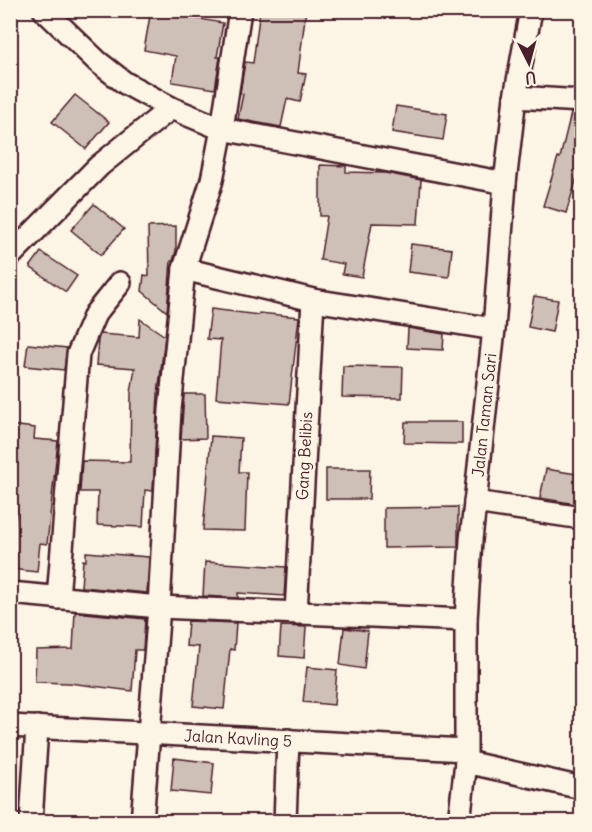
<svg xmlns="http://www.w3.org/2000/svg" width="592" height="832" font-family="Delius,sans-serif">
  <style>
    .building { fill: #cfc0b7; stroke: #4a1f2b; stroke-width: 1.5 }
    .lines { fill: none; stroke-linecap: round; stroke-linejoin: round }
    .minor-casing { stroke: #4a1f2b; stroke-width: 26 }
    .minor { stroke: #fcf5e5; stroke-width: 21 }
    .labels { text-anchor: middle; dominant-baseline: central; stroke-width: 5; stroke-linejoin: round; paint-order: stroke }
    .street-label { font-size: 16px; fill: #4a1f2b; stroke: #fcf5e5 }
  </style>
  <rect width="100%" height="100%" fill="#fcf5e5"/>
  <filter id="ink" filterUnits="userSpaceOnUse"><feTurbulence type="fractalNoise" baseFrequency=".0167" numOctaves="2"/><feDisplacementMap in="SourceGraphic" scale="12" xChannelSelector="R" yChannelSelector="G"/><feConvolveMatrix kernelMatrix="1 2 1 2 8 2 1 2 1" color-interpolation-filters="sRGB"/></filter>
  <g filter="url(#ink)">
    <g class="building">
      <polygon points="151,10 177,12 176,15 223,23 217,57 220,57 215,89 172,82 176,56 144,50"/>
      <polygon points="260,10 306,10 298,73 306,74 300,102 287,99 281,127 238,119 243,94 240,93 245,62 253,63"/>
      <polygon points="75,95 109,122 86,149 52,122"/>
      <polygon points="396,106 447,114 443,140 392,132"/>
      <polygon points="571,113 582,114 582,162 566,213 543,206 558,157 560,158"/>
      <polygon points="320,165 346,166 346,172 385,173 421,180 418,224 372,223 362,277 342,274 344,264 320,260 327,216 320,216"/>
      <polygon points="94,204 124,229 101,255 71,230"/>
      <polygon points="176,226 176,251 173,261 171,261 167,312 142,291 144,275 149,276 148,227"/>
      <polygon points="411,244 452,249 449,277 408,272"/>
      <polygon points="41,252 77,276 66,292 30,267"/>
      <polygon points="534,296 558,300 552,332 528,327"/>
      <polygon points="211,309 259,315 259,313 299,317 289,404 216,398 221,340 207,339"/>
      <polygon points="140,319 165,336 158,394 153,491 145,490 143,527 97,525 98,492 80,492 82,461 130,462 131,393 135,368 96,365 98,340 100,334 139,337"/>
      <polygon points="408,328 444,334 443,350 407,348"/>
      <polygon points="28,344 67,348 64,370 25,366"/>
      <polygon points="343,366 403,367 402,398 342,397"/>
      <polygon points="184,394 205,394 206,438 181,439"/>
      <polygon points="405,422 462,422 462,444 404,443"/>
      <polygon points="10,425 35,428 34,439 58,441 47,544 40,543 37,572 10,569 10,544 12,545 16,513 10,513"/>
      <polygon points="211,436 241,438 239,472 247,472 245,531 203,530"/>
      <polygon points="326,469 370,469 369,499 326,499"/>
      <polygon points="546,469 582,475 582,505 540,498"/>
      <polygon points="458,507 458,547 384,548 384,508"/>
      <polygon points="86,552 149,557 147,593 81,587 83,560 86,561"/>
      <polygon points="205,562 286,567 284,596 238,593 238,598 203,596"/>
      <polygon points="75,612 145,619 143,650 135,650 132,691 69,683 35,682 36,650 73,649"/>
      <polygon points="188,621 236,623 234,650 230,649 224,709 193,706 199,647 186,646"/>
      <polygon points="281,626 306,627 304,658 279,656"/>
      <polygon points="344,628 368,631 364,669 340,665"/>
      <polygon points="307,667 337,670 334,705 303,702"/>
      <polygon points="174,758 214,763 211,795 171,791"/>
    </g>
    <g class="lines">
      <g class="minor-casing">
        <g id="minor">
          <polyline points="44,10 98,62 125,83 171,108 222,129 505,183"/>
          <polyline points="515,97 582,101"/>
          <polyline points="10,256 99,166 171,108"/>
          <polyline points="184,269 313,300 494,329"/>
          <polyline points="475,502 582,518"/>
          <polyline points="10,593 159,607 466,620"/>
          <polyline points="58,598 78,354 95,314 120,283"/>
          <polyline points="296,613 313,300"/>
          <polyline points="10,726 465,750"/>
          <polyline points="466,762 582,788"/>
          <polyline points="31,822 37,727"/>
          <polyline points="142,822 159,607 170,410 184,269 212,180 222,129 240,10"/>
          <polyline points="285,822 288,740"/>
          <polyline points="459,822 466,762 466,620 471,540 494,329 505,183 515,97 531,10"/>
        </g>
      </g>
      <use href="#minor" class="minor"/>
    </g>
  </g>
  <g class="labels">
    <g class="street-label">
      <text transform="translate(484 415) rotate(-84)">Jalan Taman Sari</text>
      <text transform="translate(304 456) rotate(-87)">Gang Belibis</text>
      <text transform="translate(238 738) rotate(3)">Jalan Kavling 5</text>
    </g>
  </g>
  <rect width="592" height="832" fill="none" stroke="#fcf5e5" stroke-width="36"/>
  <rect x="18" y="18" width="556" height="796" fill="none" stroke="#4a1f2b" stroke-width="2" filter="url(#ink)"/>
  <g transform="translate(529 63) rotate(174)" stroke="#fcf5e5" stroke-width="4.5" paint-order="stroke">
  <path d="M0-4.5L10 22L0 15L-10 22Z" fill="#4a1f2b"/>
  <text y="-9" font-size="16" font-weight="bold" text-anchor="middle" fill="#4a1f2b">U</text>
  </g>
</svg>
